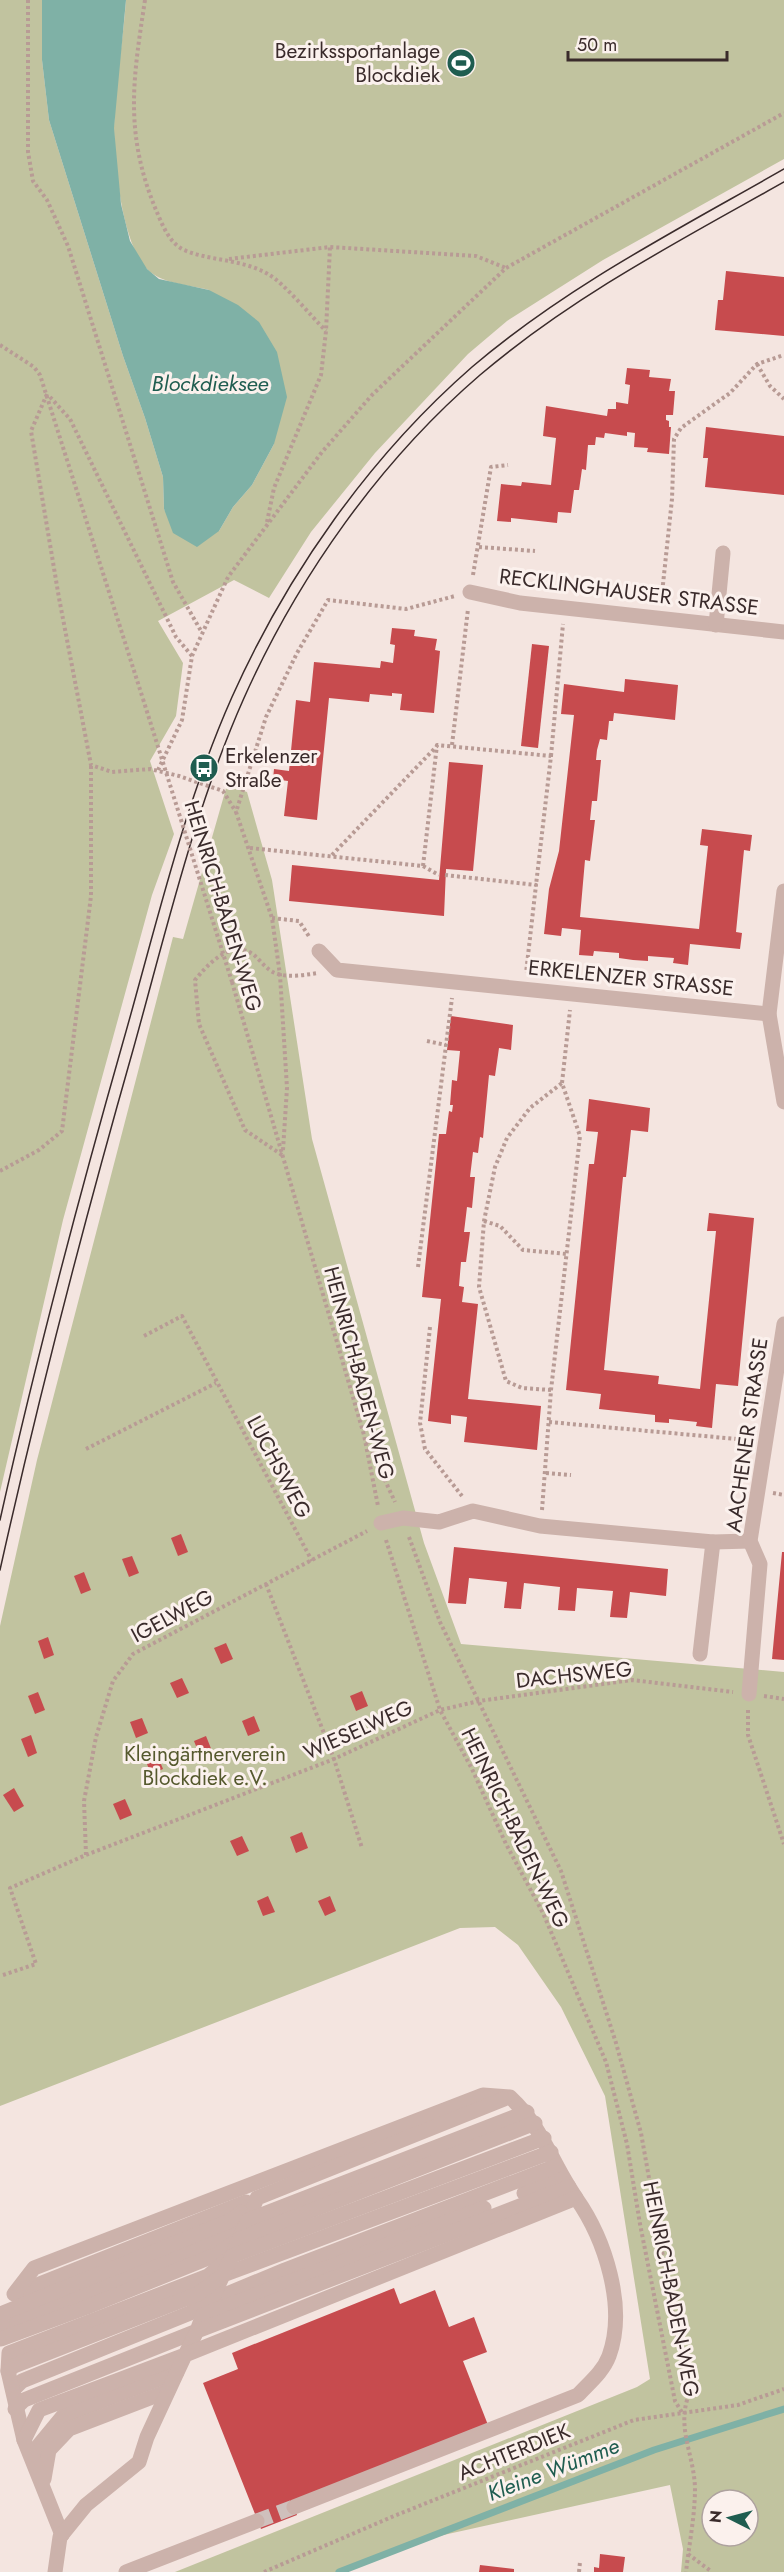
<svg xmlns="http://www.w3.org/2000/svg" width="784" height="2572" font-family="Jost,sans-serif">
  <style>
    .green { fill: #c1c39f; fill-rule: evenodd }
    .water { fill: #7fb1a6 }
    .lines { fill: none; stroke-linecap: round; stroke-linejoin: round }
    .stream { stroke: #7fb1a6; stroke-width: 7 }
    .building { fill: #c74b4e }
    .minor-tunnel { stroke: #cfc0bc; stroke-width: 15; stroke-dasharray: 15 8; stroke-linecap: butt }
    .path { stroke: #b89b95; stroke-width: 4; stroke-dasharray: 3 3; stroke-linecap: butt }
    .minor { stroke: #ccb2ab; stroke-width: 15 }
    .tram { stroke: #3a2b2b; stroke-width: 1.5 }
    .path-bridge { stroke: #b89b95; stroke-width: 4; stroke-dasharray: 3 3; stroke-linecap: butt }
    .labels { text-anchor: middle; dominant-baseline: central; stroke-width: 6; stroke-linejoin: round; paint-order: stroke }
    .poi-label { font-size: 21px; fill: #3a2b2b; stroke: #fbf1ed; text-anchor: end }
    .street-label { font-size: 21px; fill: #3a2b2b; stroke: #fbf1ed }
    .park-label { font-size: 21px; fill: #55592e; stroke: #fbf1ed }
    .water-label { font-size: 22px; font-style: italic; fill: #1f5d50; stroke: #fbf1ed }
  </style>
  <rect width="100%" height="100%" fill="#f4e5e0"/>
  <g class="green">
    <path d="M0,0H42V60L49,120L123,356L145,418L163,477L164,510L219,531L233,507L252,485L274,444L209,290C190,285 164,284 149,271C122,248 114,162 114,127C115,85 123,42 126,0H784V159L603,260L507,321L468,354L375,453L311,532L269,598L234,580L158,621L183,663L176,716L150,761L174,834L152,895L63,1220L0,1492Z"/>
    <path d="M227,785L247,792L272,880L312,1139L424,1543L461,1644L784,1672V2572H681L683,2549L670,2485L430,2538L346,2572H175L637,2387L650,2379L605,2096L561,2007L518,1945L495,1927L460,1928L0,2106V1626L37,1460L173,937L183,939ZM712,2500H748V2536H712Z"/>
  </g>
  <polygon class="water" points="42,0 126,0 114,128 121,204 130,241 147,269 159,279 209,290 238,305 259,322 277,352 287,397 274,444 252,485 233,507 219,531 197,547 173,533 164,509 163,477 145,418 123,356 49,120 42,60"/>
  <g class="lines">
    <polyline class="stream" points="339,2572 654,2450 784,2409"/>
  </g>
  <g class="building">
    <polygon points="726,271 784,277 784,336 715,330 718,300 723,300"/>
    <polygon points="627,368 650,370 649,377 671,379 669,391 675,391 673,415 666,415 666,420 669,421 669,427 671,427 669,454 647,452 648,448 634,447 635,433 627,432 627,436 605,433 604,438 596,437 595,445 588,445 586,470 582,469 579,490 574,490 571,513 558,512 557,523 511,518 511,522 497,521 501,484 521,486 522,482 551,485 556,438 543,436 546,406 607,416 608,409 616,409 616,402 628,404 630,385 625,384"/>
    <polygon points="706,427 784,436 784,495 705,487 708,458 703,458"/>
    <polygon points="392,628 415,630 414,636 437,639 435,650 440,651 434,713 400,710 402,694 392,693 392,696 370,694 369,702 329,698 317,820 284,816 288,781 273,779 274,769 289,771 296,700 310,702 314,662 380,668 381,661 393,663 395,645 390,644"/>
    <polygon points="532,644 549,646 538,748 521,746"/>
    <polygon points="625,679 678,685 675,720 614,713 613,721 609,721 607,740 600,739 597,750 596,760 601,760 597,801 592,801 590,820 595,820 590,861 585,860 580,917 699,929 708,846 700,845 702,829 752,835 750,851 744,850 736,932 742,933 740,949 690,944 688,965 673,963 674,958 648,956 648,961 633,960 619,958 619,953 594,951 593,956 579,955 581,930 562,928 561,936 544,934 549,889 559,851 574,715 561,714 564,684 624,692"/>
    <polygon points="449,762 483,765 473,871 446,869 444,916 289,901 292,865 439,880"/>
    <polygon points="451,1016 513,1025 511,1050 499,1048 495,1076 489,1075 483,1138 480,1137 478,1153 473,1152 470,1177 475,1177 472,1208 467,1207 464,1232 470,1232 466,1262 461,1262 459,1286 464,1287 462,1302 478,1304 468,1399 541,1406 537,1450 464,1442 467,1417 451,1415 451,1424 428,1421 441,1299 422,1297 439,1134 446,1134 449,1111 452,1112 453,1105 450,1105 452,1080 457,1081 460,1051 447,1050"/>
    <polygon points="589,1099 650,1108 648,1132 631,1130 626,1177 623,1177 604,1370 659,1376 658,1384 700,1389 716,1231 707,1231 709,1213 754,1218 738,1386 716,1384 712,1428 696,1426 697,1422 669,1419 669,1423 655,1422 655,1415 599,1409 601,1394 566,1390 589,1164 594,1164 598,1132 586,1131"/>
    <polygon points="181,1534 188,1552 178,1556 171,1538"/>
    <polygon points="454,1547 668,1569 666,1596 630,1592 627,1618 610,1617 613,1591 577,1588 575,1611 558,1610 560,1587 524,1583 521,1609 504,1608 507,1582 469,1578 466,1604 448,1603"/>
    <polygon points="782,1552 784,1552 784,1660 772,1659"/>
    <polygon points="132,1556 139,1573 129,1577 122,1559"/>
    <polygon points="84,1572 91,1590 81,1594 74,1576"/>
    <polygon points="48,1637 54,1655 44,1659 38,1641"/>
    <polygon points="226,1643 233,1659 221,1664 214,1648"/>
    <polygon points="182,1678 189,1693 177,1698 170,1683"/>
    <polygon points="362,1691 368,1706 356,1711 350,1696"/>
    <polygon points="38,1692 45,1710 35,1714 28,1696"/>
    <polygon points="254,1716 260,1731 248,1736 242,1721"/>
    <polygon points="142,1718 148,1733 136,1738 130,1722"/>
    <polygon points="31,1735 37,1753 28,1757 21,1739"/>
    <polygon points="206,1736 212,1751 200,1756 194,1741"/>
    <polygon points="157,1754 163,1769 151,1774 145,1759"/>
    <polygon points="14,1788 24,1806 14,1812 3,1795"/>
    <polygon points="125,1799 132,1815 120,1820 113,1804"/>
    <polygon points="302,1832 308,1848 296,1853 290,1837"/>
    <polygon points="242,1836 249,1851 237,1856 230,1841"/>
    <polygon points="268,1896 275,1912 263,1916 257,1901"/>
    <polygon points="330,1896 336,1911 325,1916 318,1901"/>
    <polygon points="394,2288 400,2304 435,2290 449,2327 474,2317 487,2352 463,2361 488,2425 293,2503 297,2515 261,2529 203,2383 238,2369 232,2353"/>
    <polygon points="600,2554 625,2557 623,2572 594,2572 594,2567 599,2568"/>
    <polygon points="480,2565 514,2569 514,2572 479,2572"/>
  </g>
  <g class="lines">
    <polyline class="minor-tunnel" points="257,2521 294,2507"/>
    <g class="path">
      <polyline points="28,0 28,152 33,181 47,200 68,246 173,582 201,631"/>
      <path d="M145,0C133,79 124,133 156,210C162,224 169,243 184,250C210,261 242,259 268,274C284,283 311,316 326,331"/>
      <polyline points="229,259 330,247 476,256 506,268"/>
      <polyline points="0,345 34,367 40,375 143,699"/>
      <polyline points="757,364 770,386 784,399"/>
      <polyline points="47,394 31,431 59,598 91,765 112,772 150,769 179,776 223,791 236,812"/>
      <polyline points="50,397 70,419 176,637 192,656"/>
      <polyline points="267,522 274,488 321,375 326,331 330,247"/>
      <polyline points="479,547 535,551"/>
      <polyline points="473,575 491,467 508,465"/>
      <polyline points="661,603 672,499 674,439 681,428 730,393 757,364 784,355"/>
      <polyline points="452,745 468,609"/>
      <polyline points="551,756 563,624"/>
      <polyline points="158,770 182,720 192,656 228,577 322,452 372,395 506,268 784,113"/>
      <polyline points="250,848 423,866 439,875"/>
      <polyline points="332,855 437,746"/>
      <polyline points="423,866 437,745 551,756 536,885"/>
      <polyline points="445,875 536,885 526,973"/>
      <polyline points="272,918 299,921 310,938"/>
      <polyline points="232,982 364,1435 378,1506"/>
      <polyline points="427,1041 446,1045"/>
      <polyline points="283,1150 287,1088 280,975 272,918 236,812 266,717 297,653 328,600 406,609 455,596"/>
      <path d="M282,1155L245,1130L199,1024L195,980C208,964 232,938 254,955C261,961 267,970 275,973C288,978 304,975 318,973"/>
      <polyline points="0,1171 39,1150 62,1131 91,896 91,765"/>
      <polyline points="484,1221 500,1226 523,1250 567,1254"/>
      <polyline points="418,1267 452,998"/>
      <polyline points="430,1327 420,1423 425,1449 462,1496"/>
      <polyline points="144,1336 182,1316 312,1561"/>
      <polyline points="551,1390 522,1388 506,1381 479,1287 484,1221 495,1167 507,1138 530,1108 562,1083"/>
      <polyline points="549,1422 748,1440"/>
      <polyline points="367,1441 395,1502"/>
      <polyline points="86,1449 216,1383"/>
      <polyline points="546,1473 571,1475"/>
      <polyline points="773,1493 784,1495"/>
      <polyline points="542,1510 551,1390 580,1136 562,1083 570,1010"/>
      <path d="M409,1537L440,1622L561,1871L616,2043L641,2133L688,2397C677,2429 694,2455 695,2488C695,2516 689,2545 686,2572"/>
      <polyline points="386,1540 440,1710 472,1769 506,1844 543,1913 606,2062 627,2144 640,2224 675,2401 683,2414"/>
      <polyline points="266,1584 334,1759 362,1848"/>
      <polyline points="764,1696 784,1699"/>
      <polyline points="748,1710 748,1735 784,1844"/>
      <polyline points="86,1855 84,1801 96,1737 113,1681 133,1654 367,1531"/>
      <polyline points="3,1975 36,1964 10,1888 86,1855 334,1759 440,1710 479,1701 632,1680 733,1692"/>
      <polyline points="688,2554 712,2572"/>
      <polyline points="264,2572 394,2516 634,2420 738,2405 784,2389"/>
      <polyline points="579,2572 580,2562"/>
    </g>
    <g class="minor">
      <polyline points="470,592 520,603 784,632"/>
      <polyline points="716,625 723,553"/>
      <polyline points="784,891 769,1014 784,1102"/>
      <polyline points="319,951 337,970 769,1014"/>
      <polyline points="381,1523 403,1518 439,1522 473,1511 540,1526 713,1542 750,1541"/>
      <polyline points="700,1654 713,1542"/>
      <polyline points="749,1694 760,1564 750,1541 784,1324"/>
      <polyline points="524,2193 563,2178"/>
      <polyline points="17,2293 246,2202"/>
      <path d="M14,2294L34,2268L483,2095L510,2097C540,2125 548,2153 569,2187"/>
      <polyline points="210,2301 285,2270 556,2166"/>
      <polyline points="0,2328 222,2238 248,2220 257,2198 504,2099"/>
      <polyline points="1,2335 3,2313 232,2220 241,2212"/>
      <polyline points="1,2339 87,2307 218,2254 239,2239 248,2220 527,2112"/>
      <polyline points="8,2371 9,2353 208,2276 232,2256 239,2239 535,2123"/>
      <polyline points="13,2390 22,2381 190,2313 212,2299 223,2275 551,2152"/>
      <polyline points="15,2409 24,2400 197,2331 203,2315 484,2208"/>
      <polyline points="24,2440 8,2371 14,2366 198,2294 223,2275 232,2256 544,2138"/>
      <polyline points="36,2464 39,2445 63,2416 177,2372"/>
      <polyline points="44,2479 49,2450 69,2429 168,2391"/>
      <polyline points="62,2535 24,2440 39,2410 185,2355 197,2331 569,2187 576,2198"/>
      <path d="M55,2572L60,2537L86,2505L139,2462L147,2437L185,2355L576,2198C605,2239 627,2307 609,2356C603,2372 589,2383 578,2395L294,2507"/>
      <polyline points="126,2572 257,2521"/>
    </g>
    <g class="tram">
      <path d="M0,1520C36,1359 78,1200 123,1042C156,927 183,807 232,697C287,574 370,456 472,367C567,286 677,230 784,169"/>
      <path d="M0,1570C39,1395 84,1222 133,1050C166,932 194,810 244,698C298,577 380,461 480,375C573,296 679,241 784,182"/>
    </g>
    <polyline class="path-bridge" points="143,699 232,982"/>
  </g>
  <defs>
    <g id="stadium-disc" transform="scale(1.5)"><circle r="9.5" fill="#1f5d50" stroke="#fbf1ed"/><path d="M0-5a6.5 5 0 1 0 0 10a6.5 5 0 1 0 0-10ZM-3.5-1.8h7v3.6h-7Z" fill="#fff"/></g>
    <g id="bus-disc" transform="scale(1.5)"><circle r="9.5" fill="#1f5d50" stroke="#fbf1ed"/><path d="M-5-6H5V4H4V6H2V4H-2V6H-4V4H-5ZM-3.5-4V0h7V-4ZM-3.5 1.2v1.5H-2V1.2ZM2 1.2v1.5H3.5V1.2Z" fill="#fff"/></g>
  </defs>
  <g fill-rule="evenodd">
    <use href="#stadium-disc" x="461" y="63"/>
    <use href="#bus-disc" x="204" y="768"/>
  </g>
  <g class="labels">
    <g class="poi-label">
      <text x="440" y="51">Bezirkssportanlage<tspan x="440" dy="24">Blockdiek</tspan></text>
      <text x="225" y="756" text-anchor="start">Erkelenzer<tspan x="225" dy="24">Straße</tspan></text>
    </g>
    <g class="street-label">
      <text transform="translate(629 592) rotate(7)">RECKLINGHAUSER STRASSE</text>
      <text transform="translate(223 906) rotate(73)">HEINRICH-BADEN-WEG</text>
      <text transform="translate(631 978) rotate(6)">ERKELENZER STRASSE</text>
      <text transform="translate(359 1373) rotate(75)">HEINRICH-BADEN-WEG</text>
      <text transform="translate(747 1435) rotate(-82)">AACHENER STRASSE</text>
      <text transform="translate(279 1467) rotate(62)">LUCHSWEG</text>
      <text transform="translate(172 1616) rotate(-28)">IGELWEG</text>
      <text transform="translate(574 1675) rotate(-6)">DACHSWEG</text>
      <text transform="translate(358 1730) rotate(-24)">WIESELWEG</text>
      <text transform="translate(515 1828) rotate(64)">HEINRICH-BADEN-WEG</text>
      <text transform="translate(671 2289) rotate(79)">HEINRICH-BADEN-WEG</text>
      <text transform="translate(514 2452) rotate(-22)">ACHTERDIEK</text>
    </g>
    <g class="park-label">
      <text x="205" y="1754">Kleingärtnerverein<tspan x="205" dy="24">Blockdiek e.V.</tspan></text>
    </g>
    <g class="water-label">
      <text x="210" y="383">Blockdieksee</text>
      <text transform="translate(553 2469) rotate(-21)">Kleine Wümme</text>
    </g>
  </g>
  <g transform="translate(730 2518) rotate(276)"><circle r="28" fill="#fbf1ed" stroke="#aea29f" stroke-width="1.5"/>
  <path d="M0-4.5L10 22L0 15L-10 22Z" fill="#1f5d50"/>
  <text y="-9" font-size="16" font-weight="bold" text-anchor="middle" fill="#3a2b2b">N</text>
  </g>
  <path d="M568 51v9h159v-9" fill="none" stroke="#3a2b2b" stroke-width="3"/>
  <text x="577" y="51" font-size="18" fill="#3a2b2b" stroke="#fbf1ed" stroke-width="4.5" paint-order="stroke">50 m</text>
</svg>
